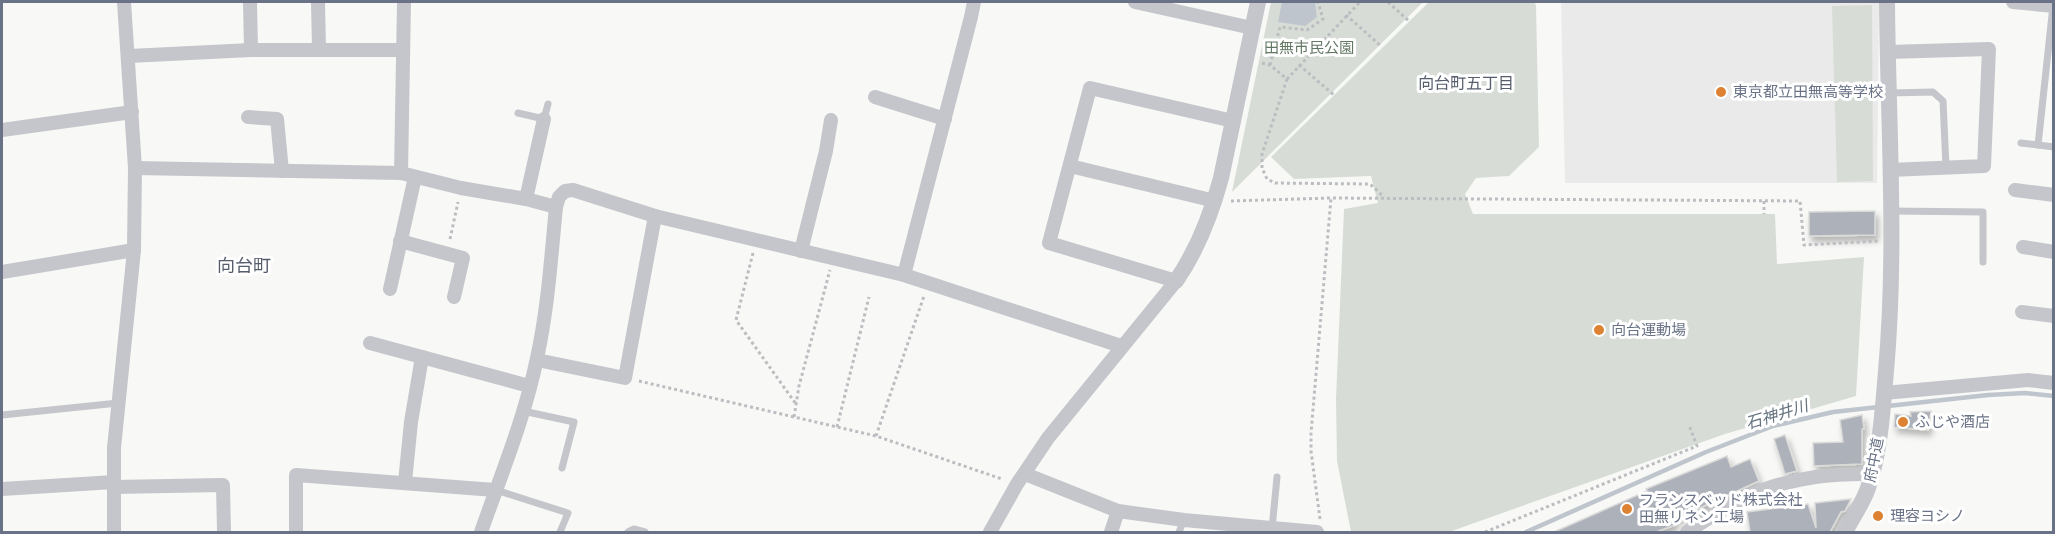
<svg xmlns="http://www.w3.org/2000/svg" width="2055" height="534" font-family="'Nunito Sans','Noto Sans JP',sans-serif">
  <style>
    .built { fill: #e9eae9 }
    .green { fill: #d7ddd6 }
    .water { fill: #bfc5cc }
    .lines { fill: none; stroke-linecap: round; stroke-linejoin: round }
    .stream { stroke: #bfc5cc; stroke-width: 4.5 }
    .building { fill: #adb1ba; stroke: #dadad9; stroke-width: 1.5; filter: url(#shadow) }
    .path { stroke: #bcbdc1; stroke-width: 3; stroke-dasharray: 3 3; stroke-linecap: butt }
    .service { stroke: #c4c6cb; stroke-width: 7 }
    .minor { stroke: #c4c6cb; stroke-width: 14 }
    .tertiary { stroke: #c4c6cb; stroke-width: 16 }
    .poi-dot { fill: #dd8232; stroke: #fff; stroke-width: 2 }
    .labels { text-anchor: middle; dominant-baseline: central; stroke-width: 6; stroke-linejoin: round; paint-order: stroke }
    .park-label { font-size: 15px; fill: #637864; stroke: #fff }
    .poi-label { font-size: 15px; fill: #697286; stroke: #fff; text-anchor: start }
    .street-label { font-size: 15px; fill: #697286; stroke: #fff }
    .neighbourhood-label { font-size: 16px; fill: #565d6c; stroke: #fff }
    .water-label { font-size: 16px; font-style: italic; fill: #657381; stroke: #fff }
    .quarter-label { font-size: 18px; fill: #565d6c; stroke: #fff }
  </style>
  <defs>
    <filter id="shadow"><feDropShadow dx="3" dy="5.5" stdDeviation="3" flood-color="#0004"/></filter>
  </defs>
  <rect width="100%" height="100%" fill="#f8f9f6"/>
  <polygon class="built" points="1561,2 1879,2 1877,183 1565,183"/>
  <g class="green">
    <polygon points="1271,2 1423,2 1232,192"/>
    <polygon points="1429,2 1534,2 1536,5 1539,147 1509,176 1476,178 1465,194 1473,214 1775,214 1777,264 1864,257 1856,396 1725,434 1449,532 1351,532 1337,461 1336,399 1344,209 1378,203 1371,176 1294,179 1271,157"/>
    <polygon points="1872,5 1873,181 1837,182 1832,6"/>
  </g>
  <polygon class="water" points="1282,2 1313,2 1315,3 1317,17 1305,26 1278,22"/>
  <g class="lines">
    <polyline class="stream" points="1526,532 1706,452 1773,426 1833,412 1988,395 2025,393 2054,396"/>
  </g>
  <g class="building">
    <polygon points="1875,211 1875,235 1809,236 1809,212"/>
    <polygon points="1931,411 1928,430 1894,427 1895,414 1911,416 1910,412"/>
    <polygon points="1862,415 1864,429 1862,429 1862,464 1814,466 1813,443 1843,442 1840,420"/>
    <polygon points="1785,435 1797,471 1785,474 1774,439"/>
    <polygon points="1727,456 1731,467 1750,459 1759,481 1673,520 1675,525 1656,532 1554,532 1647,491 1646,489"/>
    <polygon points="1851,499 1845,511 1841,512 1830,532 1750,532 1747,512 1808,504 1816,528 1815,503"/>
  </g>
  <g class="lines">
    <g class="path">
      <polyline points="1388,2 1409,21"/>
      <polyline points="1346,15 1382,47"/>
      <polyline points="1262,63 1270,65 1287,79 1360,2"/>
      <polyline points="1270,65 1280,27 1307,30 1323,19 1318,2"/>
      <polyline points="1299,65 1334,95"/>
      <polyline points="1287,79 1262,154 1262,168 1267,179 1275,183 1370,184 1384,197"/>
      <polyline points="1231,201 1331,198 1800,201 1804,245 1878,241"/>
      <polyline points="1764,201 1764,214"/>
      <polyline points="450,239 458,202"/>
      <polyline points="753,253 736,320 796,404"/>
      <polyline points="639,381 876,436 1002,479"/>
      <polyline points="794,417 799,386 830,270"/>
      <polyline points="837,427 869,297"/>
      <polyline points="876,436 924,296"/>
      <polyline points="1320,519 1311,451 1311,433 1331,198"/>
      <polyline points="1485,532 1697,446 1689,425"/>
    </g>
    <g class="service">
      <polyline points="1889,93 1933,92 1943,101 1946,167"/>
      <polyline points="518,113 544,119 548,104"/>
      <polyline points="2021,143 2054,147"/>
      <polyline points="2038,145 2053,6"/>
      <polyline points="1891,211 1983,212 1983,262"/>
      <polyline points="523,411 574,422 562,468"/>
      <polyline points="2,415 118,403"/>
      <polyline points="496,490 568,513 560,532"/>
      <polyline points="1272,529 1277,477"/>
      <polyline points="628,532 634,529 645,532"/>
      <polyline points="1179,532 1184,520"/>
    </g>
    <g class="minor">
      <polyline points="250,2 251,50"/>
      <polyline points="318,2 319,49"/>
      <polyline points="1135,2 1252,28"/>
      <polyline points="2013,2 2054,6"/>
      <polyline points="1888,52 1989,49 1984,166 1890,170"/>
      <polyline points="129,56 251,50 402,50"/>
      <polyline points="875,97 945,119"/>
      <polyline points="248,117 277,119 282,171"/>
      <polyline points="2,130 132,112"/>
      <polyline points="1070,166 1215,201"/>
      <polyline points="135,168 401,173 461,188 526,199 556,207"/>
      <polyline points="401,173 404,2"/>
      <polyline points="2015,190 2054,195"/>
      <polyline points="526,199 544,119"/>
      <polyline points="400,241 463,258 454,297"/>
      <polyline points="2023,247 2054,252"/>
      <polyline points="801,251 826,151 831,120"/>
      <polyline points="2,272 134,250"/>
      <polyline points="904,275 971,17 974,2"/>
      <polyline points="390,289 415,177"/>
      <polyline points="2022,312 2054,316"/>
      <polyline points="370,343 529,386"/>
      <polyline points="537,360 625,378 655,216"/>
      <polyline points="1884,393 2028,380 2054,383"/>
      <polyline points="1025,474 1118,511 1184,520 1317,532"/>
      <polyline points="405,482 411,422 422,357"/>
      <polyline points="114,487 223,485 224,532"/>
      <polyline points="2,489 114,482"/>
      <polyline points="114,532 114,448 134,250 135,168 124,2"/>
      <polyline points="296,532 296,475 495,490"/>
      <path d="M481,532C501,475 525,417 537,358C548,308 551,258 556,207L559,197L565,191L573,190L655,216L904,275L1121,346"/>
      <polyline points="990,532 1017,484 1048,438 1176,281 1049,243 1090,88 1233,121"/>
      <polyline points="1111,532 1118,511"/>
      <path d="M1687,532C1705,521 1723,508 1742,499C1782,479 1828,473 1872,474"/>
    </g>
    <g class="tertiary">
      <path d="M1176,281C1198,249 1211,215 1221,178L1258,2"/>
      <path d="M1845,532C1852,518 1863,503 1868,488C1880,454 1883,407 1886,371C1897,248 1888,124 1887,2"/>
    </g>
  </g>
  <g class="poi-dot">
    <circle cx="1721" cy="92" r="6"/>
    <circle cx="1599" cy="330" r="6"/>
    <circle cx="1903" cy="422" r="6"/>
    <circle cx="1627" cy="509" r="6"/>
    <circle cx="1878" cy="516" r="6"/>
  </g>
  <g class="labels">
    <g class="park-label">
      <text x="1309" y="48">田無市民公園</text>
    </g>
    <g class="poi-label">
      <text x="1733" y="92">東京都立田無高等学校</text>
      <text x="1611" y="330">向台運動場</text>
      <text x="1915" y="422">ふじや酒店</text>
      <text x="1639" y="500">フランスベッド株式会社<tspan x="1639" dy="17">田無リネン工場</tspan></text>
      <text x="1890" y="516">理容ヨシノ</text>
    </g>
    <g class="street-label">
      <text transform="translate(1874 460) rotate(-79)">府中道</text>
    </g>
    <g class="neighbourhood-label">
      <text x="1466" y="84">向台町五丁目</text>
    </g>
    <g class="water-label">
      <text transform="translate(1777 415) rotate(-17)">石神井川</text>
    </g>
    <g class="quarter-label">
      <text x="244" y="266">向台町</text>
    </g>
  </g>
  <rect width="2055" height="534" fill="none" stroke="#697286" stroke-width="6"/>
</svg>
